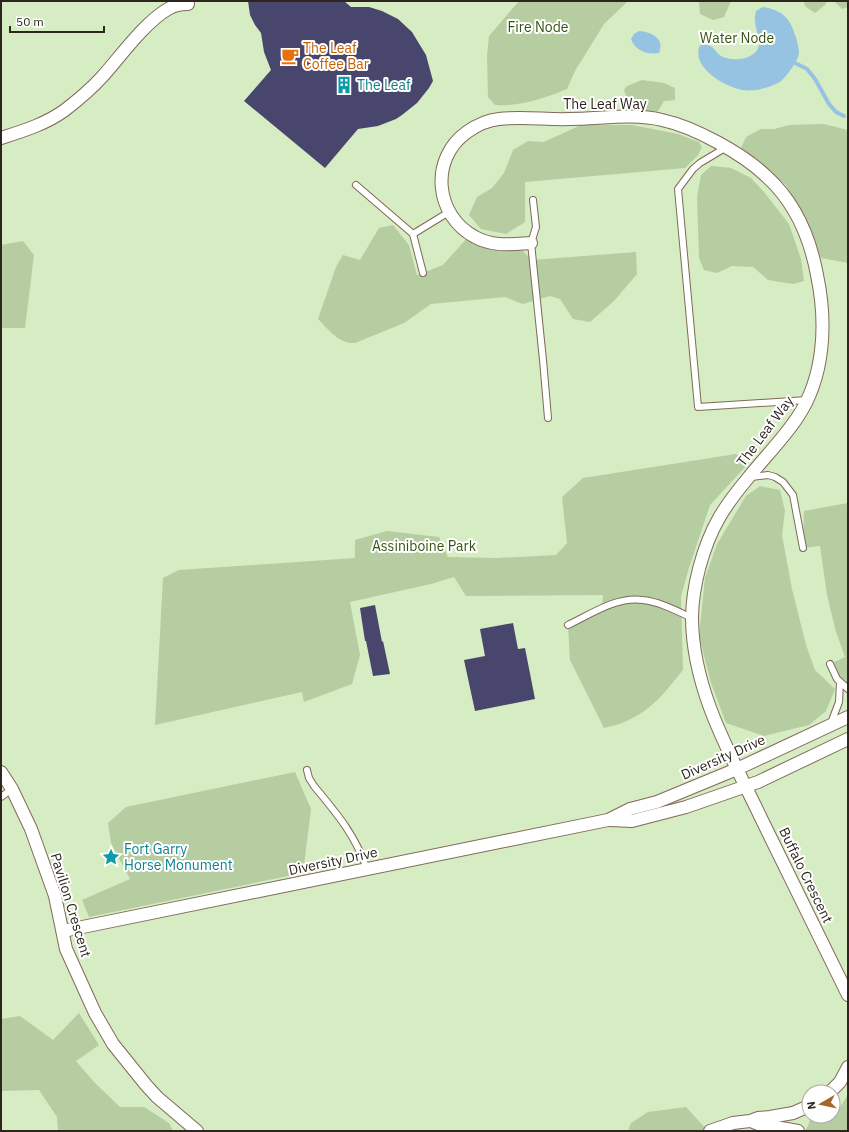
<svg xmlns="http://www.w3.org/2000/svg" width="849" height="1132" font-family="'IBM Plex Sans',sans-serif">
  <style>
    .green { fill: #d6ecc3; fill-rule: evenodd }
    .forest { fill: #b6cda1 }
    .water { fill: #97c3e3 }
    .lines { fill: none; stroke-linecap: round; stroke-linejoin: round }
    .stream { stroke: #97c3e3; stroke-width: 4 }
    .building { fill: #49466e }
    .lane-casing { stroke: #80695a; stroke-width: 8 }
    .street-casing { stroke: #80695a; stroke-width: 14 }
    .lane { stroke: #fff; stroke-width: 6 }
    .street { stroke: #fff; stroke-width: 12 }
    .labels { text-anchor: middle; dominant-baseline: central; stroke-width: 4; stroke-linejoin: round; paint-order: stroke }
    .park-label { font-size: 14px; fill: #375212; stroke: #fff }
    .food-label { font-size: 14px; fill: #c56008; stroke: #fff; text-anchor: start }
    .culture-label { font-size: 14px; fill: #0d838f; stroke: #fff; text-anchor: start }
    .street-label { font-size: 14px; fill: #2f251f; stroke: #fff }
  </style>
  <rect width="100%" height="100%" fill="#ffeee5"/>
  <path class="green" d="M1,1H848V1131H1ZM809,1092H833V1116H809Z"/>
  <g class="forest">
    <path d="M519,1H628L604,24L575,71L567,89C545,98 519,107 495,105L488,97L487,56L489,36Z"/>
    <polygon points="699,1 731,1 724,17 713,20 700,14"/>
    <polygon points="804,1 827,1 825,5 815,13 805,6"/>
    <polygon points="834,1 848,1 848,7 842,9"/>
    <polygon points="642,80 664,83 675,88 675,100 664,101 658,111 638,111 625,108 627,98 624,90 627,86"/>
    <polygon points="824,124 848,130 848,263 821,258 806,223 786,185 741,148 746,137 761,129 774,129 789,125"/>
    <polygon points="581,125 632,125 678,134 699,142 702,147 698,155 685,168 525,182 525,222 506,234 481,229 469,215 477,197 492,188 504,173 513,150 528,141 544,142"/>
    <polygon points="711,166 731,168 751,178 764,192 789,224 801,259 804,281 793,284 768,280 753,267 732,266 717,273 704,270 699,258 697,197 701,175"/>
    <path d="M393,225L409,245L417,275L443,265L468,237L520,248L532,260L636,252L637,274L614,301L590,322L573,319L560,299L550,296L523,304L505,297L431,304L404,323L355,343C339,344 329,330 318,319L336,267L343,255L360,260L379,228Z"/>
    <polygon points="23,241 34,255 25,328 1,328 1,245"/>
    <path d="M736,454L749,463L710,505L689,568L681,596L683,670C659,700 643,720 604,728L570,660L568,625L602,609L603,595L466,596L454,577L431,584L350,602L360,655L352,684L304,702L302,692L155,725L163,578L179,570L355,558V540L387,531L439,537L448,557L497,558L556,555L567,543L562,497L583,478Z"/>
    <polygon points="760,486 780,490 785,511 782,535 792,589 806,645 815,670 835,689 826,711 809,725 764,736 726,723 711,683 699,636 705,578 717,544 746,496"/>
    <polygon points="848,503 848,689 830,664 845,657 836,632 827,595 820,546 803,548 804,511"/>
    <polygon points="295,772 311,809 303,873 89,917 82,900 130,879 111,843 108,823 126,807"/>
    <polygon points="79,1013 99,1045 76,1061 94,1082 120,1107 144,1107 169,1123 173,1131 58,1131 57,1117 39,1090 1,1091 1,1019 20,1016 53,1040"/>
    <polygon points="848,1095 848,1131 805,1131 808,1126 811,1117 814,1116 833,1116 833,1109 840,1107"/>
    <polygon points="686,1107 708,1131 628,1131 631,1123 648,1112"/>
  </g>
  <g class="water">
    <path d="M763,7C781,10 790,17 795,35C797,39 799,48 799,53C798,61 787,76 781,81C773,87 753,92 743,90C725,87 690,67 700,45C716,42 713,55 726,58C734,60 743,60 750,56C767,47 755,34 755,20C754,17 756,14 756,11Z"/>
    <path d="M639,31C651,32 665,38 659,53C648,55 635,51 631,39L634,34Z"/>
  </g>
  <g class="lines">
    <polyline class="stream" points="795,63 807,69 815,79 829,104 836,112 844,116"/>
  </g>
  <g class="building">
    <polygon points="248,1 344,1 351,7 369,7 382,11 398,19 412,32 426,55 433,81 429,88 417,103 402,115 396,119 378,126 358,129 325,168 244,101 271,70 264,52 261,33 255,25 250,15"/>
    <polygon points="375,605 382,642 383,641 390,674 373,676 366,641 365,641 360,608"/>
    <polygon points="513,623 518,649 525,648 535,699 475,711 464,660 485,656 480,629"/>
  </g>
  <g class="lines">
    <g class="lane-casing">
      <g id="lane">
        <polyline points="725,148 700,163 693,169 678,189 698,407 807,400"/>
        <polyline points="356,185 413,234 449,212"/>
        <polyline points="533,200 536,227 531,243 543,360 548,418"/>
        <polyline points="413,234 423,273"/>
        <polyline points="751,477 768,475 775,477 783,482 793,495 803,548"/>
        <path d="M568,625C591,614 617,596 643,600C660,602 677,611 692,618"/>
        <polyline points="830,664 837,679 848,689"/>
        <polyline points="831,723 839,702 840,682"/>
        <path d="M307,770L309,778L314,786C337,814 354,833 367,869"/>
        <polyline points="1,797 12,789"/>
      </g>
    </g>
    <g class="street-casing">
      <g id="street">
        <path d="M1,138C23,131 46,124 65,110C78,100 91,89 102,77C120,57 145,22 168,9C174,5 181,4 188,4"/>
        <path d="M531,243C512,244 493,247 475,237C435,216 429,159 467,132C477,125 488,120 499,119C522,116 547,120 570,119C600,119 632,113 662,120C694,127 742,153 766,176C795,202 810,237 817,275C827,322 825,377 797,418C783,439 764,458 748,478C738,490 727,504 719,518C703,546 692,587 692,619C693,692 731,755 761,818C790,877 819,936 848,995"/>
        <polyline points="1,772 12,789 31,829 55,896 66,949 95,1013 113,1044 146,1085 157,1097 197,1131"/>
        <polyline points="610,820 632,821 686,807 758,782 848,739"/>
        <polyline points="63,931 608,820 630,809 657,802 737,769 848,717"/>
        <polyline points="830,1092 840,1082 848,1067"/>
        <polyline points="753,1122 758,1124 798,1131"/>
        <polyline points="710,1131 733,1123 750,1121 758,1118 770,1117 793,1113 809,1106"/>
      </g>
    </g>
    <use href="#lane" class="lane"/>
    <use href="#street" class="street"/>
  </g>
  <defs>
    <g id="cafe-bare" transform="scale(1.38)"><path d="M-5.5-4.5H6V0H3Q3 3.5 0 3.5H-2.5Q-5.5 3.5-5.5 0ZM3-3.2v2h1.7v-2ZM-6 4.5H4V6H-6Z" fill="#e8710a" stroke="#fff" stroke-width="2.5" paint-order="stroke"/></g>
    <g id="building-bare" transform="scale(1.38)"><path d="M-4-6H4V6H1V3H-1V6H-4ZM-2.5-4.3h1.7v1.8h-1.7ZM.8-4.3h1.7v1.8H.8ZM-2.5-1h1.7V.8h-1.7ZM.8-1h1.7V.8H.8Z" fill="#0f9aa8" stroke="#fff" stroke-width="2.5" paint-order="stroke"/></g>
    <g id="sight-bare" transform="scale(1.38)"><path d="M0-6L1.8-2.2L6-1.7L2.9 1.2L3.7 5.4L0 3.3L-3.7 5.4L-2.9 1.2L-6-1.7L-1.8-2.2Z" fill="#0f9aa8" stroke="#fff" stroke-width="2.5" paint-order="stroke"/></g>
  </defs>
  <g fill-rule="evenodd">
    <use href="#cafe-bare" x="290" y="56"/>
    <use href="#building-bare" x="344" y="85"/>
    <use href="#sight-bare" x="111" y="857"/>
  </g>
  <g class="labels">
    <g class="park-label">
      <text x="538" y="27">Fire Node</text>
      <text x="737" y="38">Water Node</text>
      <text x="424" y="546">Assiniboine Park</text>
    </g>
    <g class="food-label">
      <text x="303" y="48">The Leaf<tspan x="303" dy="16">Coffee Bar</tspan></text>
    </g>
    <g class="culture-label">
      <text x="357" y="85">The Leaf</text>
      <text x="124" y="849">Fort Garry<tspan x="124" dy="16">Horse Monument</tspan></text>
    </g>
    <g class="street-label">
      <text x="605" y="104">The Leaf Way</text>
      <text transform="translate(765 431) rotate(-53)">The Leaf Way</text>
      <text transform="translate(723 757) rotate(-24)">Diversity Drive</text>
      <text transform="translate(333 861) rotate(-12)">Diversity Drive</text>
      <text transform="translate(806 875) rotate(64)">Buffalo Crescent</text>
      <text transform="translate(71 905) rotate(73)">Pavilion Crescent</text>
    </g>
  </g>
  <rect width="849" height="1132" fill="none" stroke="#2f251f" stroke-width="4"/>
  <g transform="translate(821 1104) rotate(261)"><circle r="19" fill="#ffffff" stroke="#aca8a5"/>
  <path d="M0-3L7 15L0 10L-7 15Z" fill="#a4672a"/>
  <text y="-6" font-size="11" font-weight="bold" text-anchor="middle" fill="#2f251f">N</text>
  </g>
  <path d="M10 26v6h94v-6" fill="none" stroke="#2f251f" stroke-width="2"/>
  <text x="16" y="26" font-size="12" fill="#2f251f" stroke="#ffffff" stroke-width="3" paint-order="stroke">50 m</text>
</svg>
